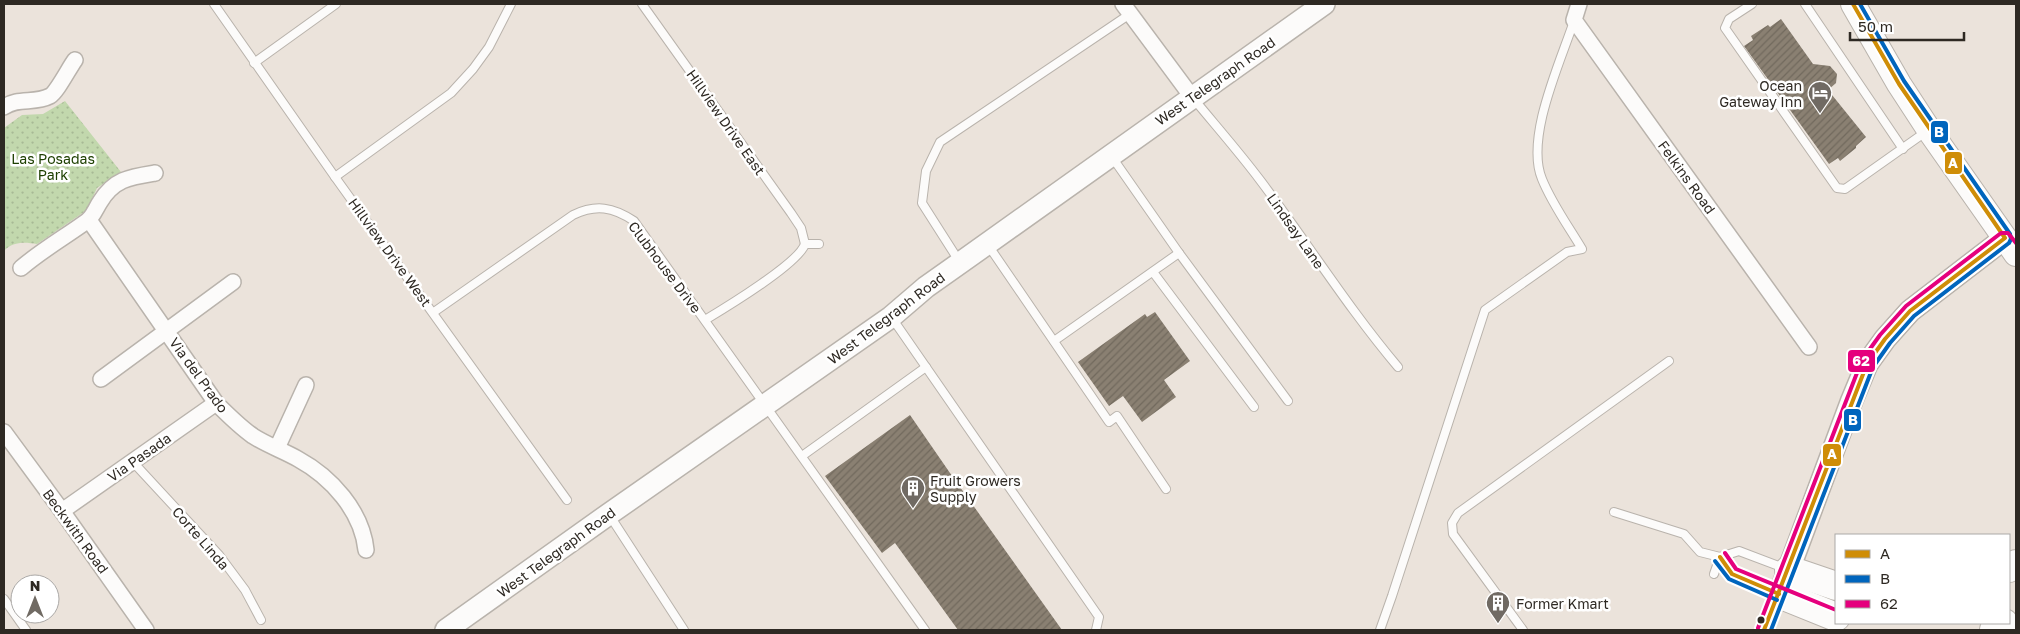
<svg xmlns="http://www.w3.org/2000/svg" width="2020" height="634" font-family="'Golos Text',sans-serif">
  <style>
    .park { fill: url(#park-dots) }
    .building { fill: url(#building-hatch) }
    .lines { fill: none; stroke-linecap: round; stroke-linejoin: round }
    .lane-casing { stroke: #b9b3ac; stroke-width: 10 }
    .street-casing { stroke: #b9b3ac; stroke-width: 18 }
    .secondary-casing { stroke: #b9b3ac; stroke-width: 24 }
    .primary-casing { stroke: #b9b3ac; stroke-width: 26 }
    .highway-casing { stroke: #b9b3ac; stroke-width: 30 }
    .lane { stroke: #fcfbfa; stroke-width: 8 }
    .street { stroke: #fcfbfa; stroke-width: 15 }
    .secondary { stroke: #fcfbfa; stroke-width: 21 }
    .primary { stroke: #fcfbfa; stroke-width: 24 }
    .highway { stroke: #fcfbfa; stroke-width: 28 }
    .bus-1-casing { stroke: #fff; stroke-width: 8 }
    .bus-2-casing { stroke: #fff; stroke-width: 8 }
    .bus-3-casing { stroke: #fff; stroke-width: 8 }
    .bus-1 { stroke: #cf8d07; stroke-width: 4 }
    .bus-2 { stroke: #0065bd; stroke-width: 4 }
    .bus-3 { stroke: #e5007d; stroke-width: 4 }
    .bus-dot { fill: #2e2923; stroke: #fff; stroke-width: 2 }
    .labels { text-anchor: middle; dominant-baseline: central; stroke-width: 5; stroke-linejoin: round; paint-order: stroke }
    .street-label { font-size: 14px; fill: #2e2923; stroke: #fff }
    .poi-label { font-size: 14px; fill: #2e2923; stroke: #fff; text-anchor: start }
    .park-label { font-size: 14px; fill: #1e4002; stroke: #fff }
    .line-badge { stroke: #fff; stroke-width: 2 }
    .badge-label { font-size: 14px; text-anchor: middle; font-weight: bold; fill: #fff }
  </style>
  <defs>
    <pattern id="park-dots" width="8" height="8" patternUnits="userSpaceOnUse" patternTransform="scale(1.25)"><rect width="8" height="8" fill="#c2d8ad"/><path d="M2 2h.1M6 6h.1" fill="none" stroke="#a7b995" stroke-width="1.8" stroke-linecap="round"/></pattern>
    <pattern id="building-hatch" width="6" height="6" patternUnits="userSpaceOnUse" patternTransform="scale(1.25)"><rect width="6" height="6" fill="#8a8072"/><path d="M-1 1l2-2M0 6l6-6M5 7l2-2" fill="none" stroke="#71695d"/></pattern>
  </defs>
  <rect width="100%" height="100%" fill="#ebe3db"/>
  <path class="park" d="M65,101L121,172L97,188L87,210L37,244C25,242 13,241 4,251V128L22,115L43,114Z"/>
  <g class="building">
    <polygon points="1781,19 1813,64 1830,66 1837,74 1836,83 1828,90 1866,137 1856,146 1856,148 1840,161 1838,158 1829,164 1744,46 1753,40 1751,36 1768,25 1770,27"/>
    <polygon points="1155,312 1190,361 1164,380 1176,397 1142,422 1123,396 1109,406 1078,362 1145,314 1147,317"/>
    <polygon points="910,415 950,473 1062,630 958,630 895,543 882,553 825,476"/>
  </g>
  <g class="lines">
    <g class="lane-casing">
      <g id="lane">
        <polyline points="214,4 335,177 567,500"/>
        <polyline points="642,4 791,213 801,228 805,244"/>
        <polyline points="1752,4 1729,19 1725,28 1837,188 1845,189 1927,131"/>
        <polyline points="1805,4 1903,149"/>
        <polyline points="254,63 336,4"/>
        <path d="M1193,98C1216,126 1239,152 1260,180C1307,242 1348,308 1398,367"/>
        <polyline points="1112,157 1179,253 1288,401"/>
        <polyline points="335,177 451,93 473,69 489,47 511,4"/>
        <polyline points="805,244 819,244"/>
        <polyline points="988,245 1109,422 1117,416 1166,489"/>
        <polyline points="959,261 922,203 926,171 940,142 1130,14"/>
        <polyline points="1153,272 1254,407"/>
        <path d="M434,312L573,215C596,204 613,207 634,221L925,630"/>
        <polyline points="892,318 1099,617 1096,630"/>
        <path d="M705,320C725,308 799,263 805,244"/>
        <polyline points="1054,341 1179,253"/>
        <polyline points="802,456 926,367"/>
        <polyline points="132,461 219,555 245,590 261,620"/>
        <polyline points="1614,512 1684,534 1700,552 1720,557 1739,551 1784,568"/>
        <polyline points="610,516 684,630"/>
        <polyline points="1720,557 1732,574 1775,593"/>
        <polyline points="1714,574 1720,557"/>
        <polyline points="4,599 26,630"/>
        <path d="M1380,630L1392,596L1485,310L1567,252L1582,249C1569,227 1552,204 1542,179C1525,138 1560,63 1574,21"/>
        <polyline points="1523,630 1453,534 1452,523 1458,513 1669,361"/>
      </g>
    </g>
    <g class="street-casing">
      <g id="street">
        <polyline points="1123,4 1192,97"/>
        <polyline points="1579,4 1574,20 1809,347"/>
        <path d="M4,107C18,97 35,104 50,96C57,92 69,68 75,60"/>
        <path d="M89,220L216,403C228,415 240,427 253,436C267,445 284,451 298,459C331,477 362,511 366,550"/>
        <path d="M21,268C42,250 65,237 87,221C93,217 96,208 100,202C114,179 130,177 155,173"/>
        <polyline points="101,379 233,282"/>
        <polyline points="4,432 62,511 146,630"/>
        <polyline points="277,448 306,385"/>
        <polyline points="62,511 216,403"/>
        <polyline points="1764,630 1779,594"/>
      </g>
    </g>
    <g class="secondary-casing">
      <g id="secondary">
        <polyline points="1783,585 1852,400 1867,364 1885,339 1910,311 2005,238"/>
        <polyline points="446,630 609,514 891,317 926,287 960,263 1324,4"/>
      </g>
    </g>
    <g class="primary-casing">
      <polyline id="primary" points="1853,4 1899,84 1929,130 2016,254"/>
    </g>
    <g class="highway-casing">
      <g id="highway">
        <polyline points="2009,568 2016,564"/>
        <polyline points="1789,570 1836,586"/>
        <polyline points="1779,594 1836,617"/>
        <polyline points="1994,630 2004,623"/>
      </g>
    </g>
    <use href="#lane" class="lane"/>
    <use href="#street" class="street"/>
    <use href="#secondary" class="secondary"/>
    <use href="#primary" class="primary"/>
    <use href="#highway" class="highway"/>
    <g class="bus-1-casing">
      <g id="bus-1">
        <polyline points="1720,557 1732,574 1779,594"/>
        <polyline points="1764,630 1867,364 1885,339 1910,311 2005,238 1899,84 1853,4"/>
      </g>
    </g>
    <g class="bus-2-casing">
      <g id="bus-2">
        <polyline points="1715,561 1729,579 1777,600"/>
        <polyline points="1771,630 1873,367 1890,343 1914,316 2009,243 2011,239 2010,234 1904,81 1860,4"/>
      </g>
    </g>
    <g class="bus-3-casing">
      <g id="bus-3">
        <polyline points="1725,553 1736,569 1836,610"/>
        <polyline points="1758,628 1862,360 1880,335 1906,306 2001,233 2008,233 2016,243"/>
      </g>
    </g>
    <use href="#bus-1" class="bus-1"/>
    <use href="#bus-2" class="bus-2"/>
    <use href="#bus-3" class="bus-3"/>
  </g>
  <defs>
    <g id="hotel-pin" transform="scale(1.25)"><path d="M0 17L-7.5 6A9.5 9.5 0 1 1 7.5 6Z" fill="#706a63" stroke="#fff"/><path d="M-6-4.5h1.5V1H6V5H4.5V3h-9V5H-6ZM-4 0a1.8 1.8 0 1 1 3.6 0ZM.5 0V-2.5h3Q6-2.5 6 0Z" fill="#fff"/></g>
    <g id="building-pin" transform="scale(1.25)"><path d="M0 17L-7.5 6A9.5 9.5 0 1 1 7.5 6Z" fill="#706a63" stroke="#fff"/><path d="M-4-6H4V6H1V3H-1V6H-4ZM-2.5-4.3h1.7v1.8h-1.7ZM.8-4.3h1.7v1.8H.8ZM-2.5-1h1.7V.8h-1.7ZM.8-1h1.7V.8H.8Z" fill="#fff"/></g>
  </defs>
  <g fill-rule="evenodd">
    <use href="#hotel-pin" x="1820" y="93"/>
    <use href="#building-pin" x="913" y="488"/>
    <use href="#building-pin" x="1498" y="603"/>
  </g>
  <circle class="bus-dot" cx="1761" cy="620" r="4.5"/>
  <g class="labels">
    <g class="street-label">
      <text transform="translate(1215 81) rotate(-35)">West Telegraph Road</text>
      <text transform="translate(726 122) rotate(55)">Hillview Drive East</text>
      <text transform="translate(1687 177) rotate(54)">Felkins Road</text>
      <text transform="translate(1296 231) rotate(55)">Lindsay Lane</text>
      <text transform="translate(390 252) rotate(54)">Hillview Drive West</text>
      <text transform="translate(665 267) rotate(53)">Clubhouse Drive</text>
      <text transform="translate(886 318) rotate(-37)">West Telegraph Road</text>
      <text transform="translate(199 375) rotate(54)">Via del Prado</text>
      <text transform="translate(139 457) rotate(-35)">Via Pasada</text>
      <text transform="translate(76 531) rotate(54)">Beckwith Road</text>
      <text transform="translate(201 538) rotate(49)">Corte Linda</text>
      <text transform="translate(556 552) rotate(-36)">West Telegraph Road</text>
    </g>
    <g class="poi-label">
      <text x="1802" y="85" text-anchor="end">Ocean<tspan x="1802" dy="16">Gateway Inn</tspan></text>
      <text x="930" y="480">Fruit Growers<tspan x="930" dy="16">Supply</tspan></text>
      <text x="1516" y="603">Former Kmart</text>
    </g>
    <g class="park-label">
      <text x="53" y="158">Las Posadas<tspan x="53" dy="16">Park</tspan></text>
    </g>
  </g>
  <g class="line-badge">
    <rect x="1930" y="120" width="19" height="24" rx="5" fill="#0065bd"/>
    <rect x="1944" y="151" width="19" height="24" rx="5" fill="#cf8d07"/>
    <rect x="1847" y="349" width="29" height="24" rx="5" fill="#e5007d"/>
    <rect x="1843" y="408" width="19" height="24" rx="5" fill="#0065bd"/>
    <rect x="1822" y="443" width="20" height="24" rx="5" fill="#cf8d07"/>
  </g>
  <g class="badge-label">
    <text x="1939" y="137">B</text>
    <text x="1953" y="168">A</text>
    <text x="1861" y="366">62</text>
    <text x="1853" y="425">B</text>
    <text x="1832" y="459">A</text>
  </g>
  <rect width="2020" height="634" fill="none" stroke="#2e2923" stroke-width="10"/>
  <rect x="1835" y="534" width="175" height="90" fill="#ffffff" stroke="#aba9a7"/>
  <rect x="1845" y="550" width="25" height="8" fill="#cf8d07" stroke="#aba9a7"/>
  <text x="1880" y="559" font-size="15" fill="#2e2923">A</text>
  <rect x="1845" y="575" width="25" height="8" fill="#0065bd" stroke="#aba9a7"/>
  <text x="1880" y="584" font-size="15" fill="#2e2923">B</text>
  <rect x="1845" y="600" width="25" height="8" fill="#e5007d" stroke="#aba9a7"/>
  <text x="1880" y="609" font-size="15" fill="#2e2923">62</text>
  <g transform="translate(35 599)"><circle r="24" fill="#ffffff" stroke="#aba9a7"/>
  <path d="M0-4L9 19L0 12L-9 19Z" fill="#706a63"/>
  <text y="-8" font-size="14" font-weight="bold" text-anchor="middle" fill="#2e2923">N</text>
  </g>
  <path d="M1850 32v8h114v-8" fill="none" stroke="#2e2923" stroke-width="2.5"/>
  <text x="1858" y="32" font-size="15" fill="#2e2923" stroke="#ffffff" stroke-width="4" paint-order="stroke">50 m</text>
</svg>
